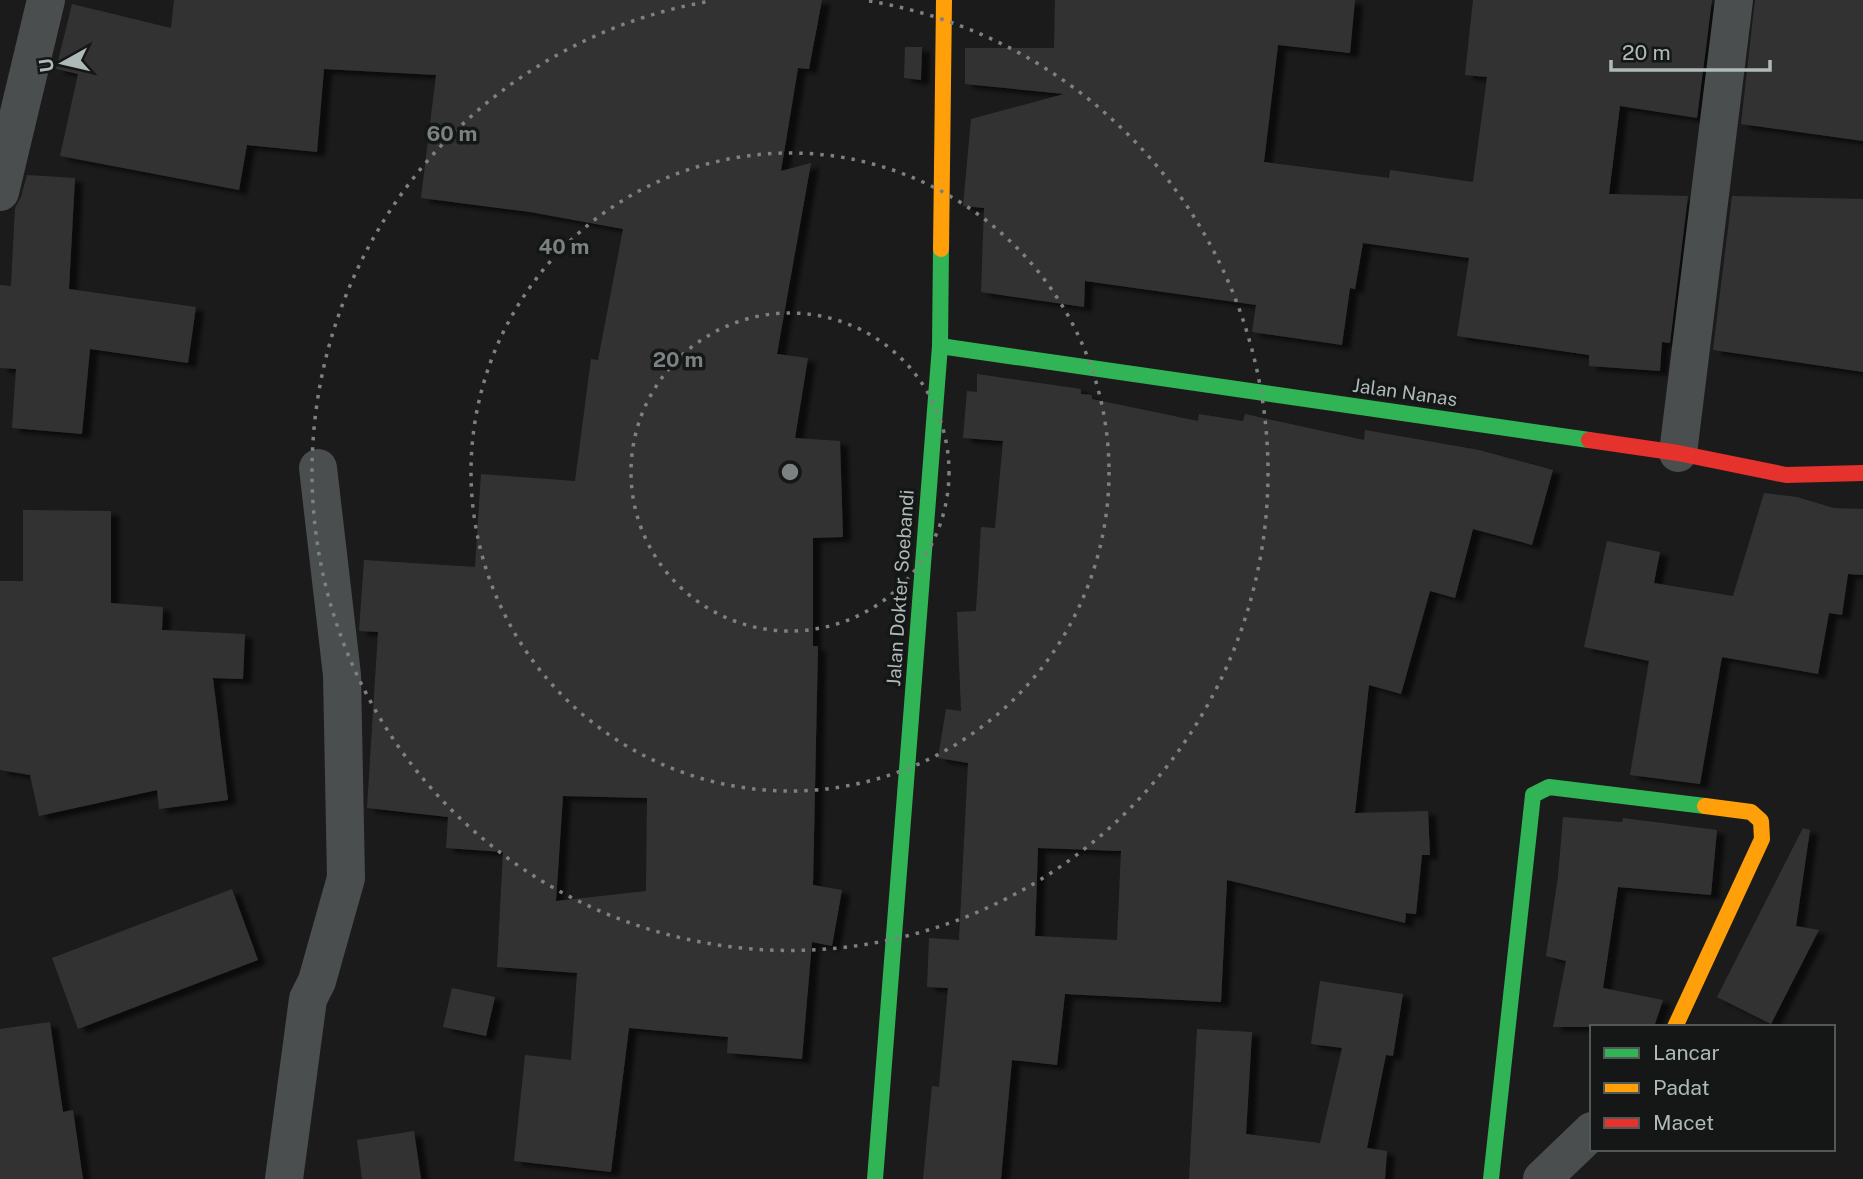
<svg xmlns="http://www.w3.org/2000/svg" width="1863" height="1179" font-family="'Public Sans',sans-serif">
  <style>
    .building { fill: #323333; fill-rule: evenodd; filter: url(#shadow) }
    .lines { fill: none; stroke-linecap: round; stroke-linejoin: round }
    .street { stroke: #4b4e4e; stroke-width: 38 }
    .fast { stroke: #30b455; stroke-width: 16 }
    .slow { stroke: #ff9f0a; stroke-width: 16 }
    .jam { stroke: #e5322d; stroke-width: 16 }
    .ring { fill: none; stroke: #7b8281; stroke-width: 3.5; stroke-dasharray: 3.5 7 }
    .labels { text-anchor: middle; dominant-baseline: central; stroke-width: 7; stroke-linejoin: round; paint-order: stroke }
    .street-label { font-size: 19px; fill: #aebab8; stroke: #151717 }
    .centre { fill: #7b8281; stroke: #151717; stroke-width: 3.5 }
    .ring-label { font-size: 21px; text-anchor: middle; font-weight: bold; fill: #7b8281; stroke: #151717; stroke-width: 7; stroke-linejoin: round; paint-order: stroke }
  </style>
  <defs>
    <filter id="shadow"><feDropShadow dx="8" dy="4.5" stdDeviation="2" flood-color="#0009"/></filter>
  </defs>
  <rect width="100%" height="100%" fill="#1b1b1b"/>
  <g class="building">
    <path d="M174,0H822L809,69L798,68L781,171L811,163L777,354L808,358L795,438L840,441L843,537L813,538V646H818L813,885L842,890L832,946L812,942L802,1059L727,1053L728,1037L629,1028L611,1172L514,1161L525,1055L571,1060L577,973L497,967L503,852L446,848L448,817L367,808L378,632L359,631L364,560L475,567L481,474L575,481L591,359L598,360L623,229L530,212L421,198L436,75L324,69L317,152L247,145L239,190L60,156L78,74L56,69L72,4L171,28ZM563,796L647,798L646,891L556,901Z"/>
    <polygon points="1055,0 1355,0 1350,53 1278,45 1264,162 1389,178 1390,170 1473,182 1487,77 1465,75 1473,0 1712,0 1697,118 1620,106 1609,194 1688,196 1670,343 1662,342 1660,371 1589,366 1589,355 1457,336 1469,258 1363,243 1355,289 1350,288 1342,345 1252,332 1256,305 1085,281 1084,307 981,292 984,208 963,206 971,119 1064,94 965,84 965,48 1054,48"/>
    <polygon points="1755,0 1863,0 1863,141 1741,124"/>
    <polygon points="905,47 922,47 921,80 904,78"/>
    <polygon points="27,175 75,178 69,289 196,307 188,363 90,349 82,434 12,428 16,369 0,368 0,285 11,286 15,208 21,197"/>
    <polygon points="1732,196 1863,199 1863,372 1713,350"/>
    <path d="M977,374L1081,389V394L1092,395V399L1198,421L1199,414L1243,421L1245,414L1364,440L1365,430L1479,450L1553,470L1532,545L1473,529L1455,598L1430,591L1401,694L1369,685L1355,813L1428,811L1430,855H1422L1416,914L1406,913L1405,923L1227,880L1221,1002L1065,994L1057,1065L1012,1060L1001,1179H923L932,1086L939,1087L948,988L927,987L929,938L959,940L968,763L938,758L946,709L961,711L957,612L976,611L981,527L995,528L1003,441L963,438L967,391L977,392ZM1038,848L1121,851L1117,940L1035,936Z"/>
    <polygon points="1764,493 1797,497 1834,508 1863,509 1863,575 1848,574 1842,615 1829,613 1818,674 1722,657 1700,784 1630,775 1649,661 1584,647 1607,541 1660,552 1654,583 1733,596"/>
    <polygon points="23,510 111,511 111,603 163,607 162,630 245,634 243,679 213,678 228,800 159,809 157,790 39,816 30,775 0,770 0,581 23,581"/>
    <polygon points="1563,817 1622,822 1623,818 1717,830 1711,895 1618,887 1603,988 1663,1000 1654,1027 1553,1027 1566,961 1546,956 1558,877"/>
    <polygon points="1803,828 1810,830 1796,926 1819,930 1771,1024 1717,997"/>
    <polygon points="232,889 258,960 78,1029 52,958"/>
    <polygon points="1320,981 1403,994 1393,1056 1386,1055 1367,1148 1387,1151 1385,1179 1189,1179 1197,1029 1252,1032 1246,1134 1320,1143 1342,1048 1311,1044"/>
    <polygon points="452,988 495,997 486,1036 443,1027"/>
    <polygon points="50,1022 63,1112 73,1110 83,1179 0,1179 0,1029"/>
    <polygon points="414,1131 421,1179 362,1179 357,1140"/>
  </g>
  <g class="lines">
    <g class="street">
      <polyline points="0,192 46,0"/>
      <polyline points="1678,453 1734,0"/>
      <polyline points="284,1179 308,999 317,981 346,878 342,675 318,468"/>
      <polyline points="1542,1179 1592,1131"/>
    </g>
    <g class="fast">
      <polyline points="940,346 1589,440"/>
      <polyline points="875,1179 940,346 941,249"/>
      <polyline points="1491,1179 1533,795 1549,787 1705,806"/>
    </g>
    <g class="slow">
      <polyline points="941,249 944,0"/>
      <polyline points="1675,1027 1762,839 1761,821 1751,812 1705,806"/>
    </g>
    <polyline class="jam" points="1589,440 1678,453 1786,475 1863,473"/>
  </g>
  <g class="ring">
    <circle cx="790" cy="472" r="159"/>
    <circle cx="790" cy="472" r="319"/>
    <path d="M869 1A478 478 0 1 1 711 1"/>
  </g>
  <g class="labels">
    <g class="street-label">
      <text transform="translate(1405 392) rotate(8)">Jalan Nanas</text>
      <text transform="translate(900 588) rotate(-86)">Jalan Dokter Soebandi</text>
    </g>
  </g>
  <circle cx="790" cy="472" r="10" class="centre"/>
  <g class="ring-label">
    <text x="452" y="141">60 m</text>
    <text x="564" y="254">40 m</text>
    <text x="678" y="367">20 m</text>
  </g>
  <rect x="1590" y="1025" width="245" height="126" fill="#151717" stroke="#525857" stroke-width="2"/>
  <rect x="1604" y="1048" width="35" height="10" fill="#30b455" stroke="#525857" stroke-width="2"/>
  <text x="1653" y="1060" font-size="21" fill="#aebab8">Lancar</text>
  <rect x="1604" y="1083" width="35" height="10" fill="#ff9f0a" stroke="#525857" stroke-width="2"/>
  <text x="1653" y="1095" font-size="21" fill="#aebab8">Padat</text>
  <rect x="1604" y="1118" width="35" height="10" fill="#e5322d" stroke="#525857" stroke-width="2"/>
  <text x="1653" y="1130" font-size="21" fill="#aebab8">Macet</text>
  <g transform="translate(63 63) rotate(262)" stroke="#151717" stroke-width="5" paint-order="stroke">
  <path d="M0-5L12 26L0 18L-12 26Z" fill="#aebab8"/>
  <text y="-10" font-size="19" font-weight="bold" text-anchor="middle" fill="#aebab8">U</text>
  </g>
  <path d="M1611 60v10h159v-10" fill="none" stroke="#aebab8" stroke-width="3.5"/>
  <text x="1622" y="60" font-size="21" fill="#aebab8" stroke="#151717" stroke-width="5" paint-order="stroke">20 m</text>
</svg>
